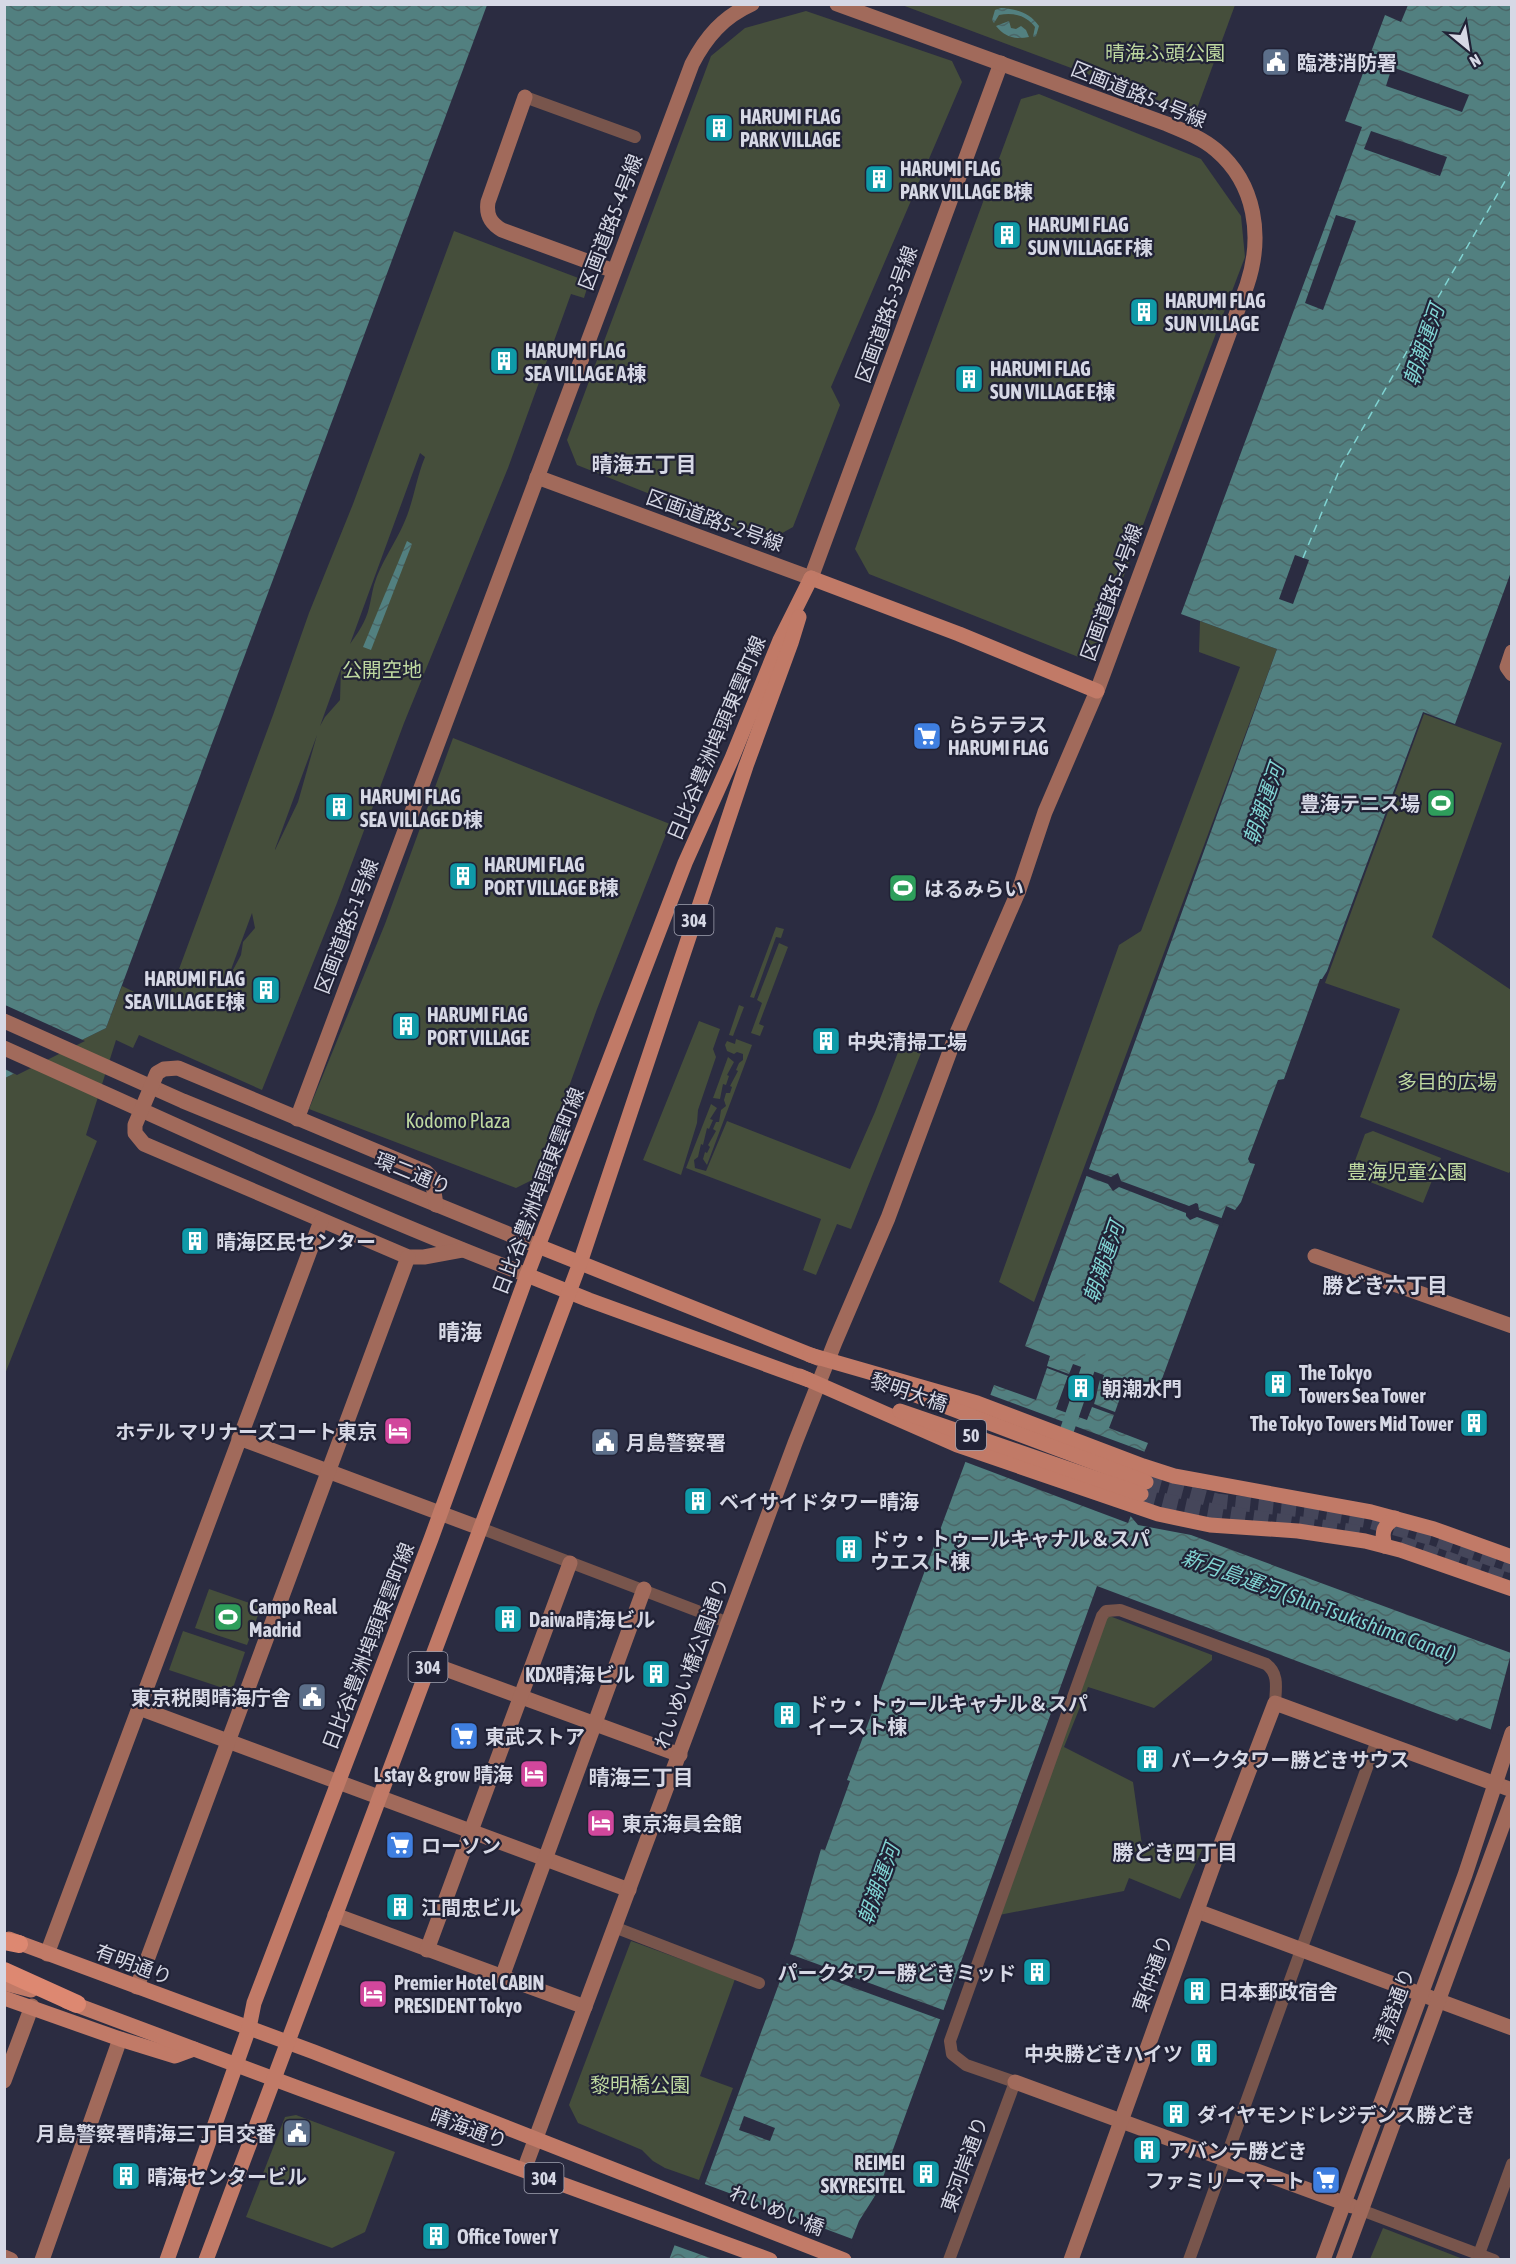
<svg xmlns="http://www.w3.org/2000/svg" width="1516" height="2264" font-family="'Asap Condensed','Noto Sans JP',sans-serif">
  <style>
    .green { fill: #454e3b; fill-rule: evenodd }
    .water { fill: url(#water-waves) }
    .pier { fill: #2b2c41 }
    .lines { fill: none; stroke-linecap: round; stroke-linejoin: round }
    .canal { stroke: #528080; stroke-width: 14 }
    .ferry { stroke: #80d3d2; stroke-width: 1.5; stroke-dasharray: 8 6; stroke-linecap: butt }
    .primary-tunnel { stroke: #45465a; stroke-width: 15; stroke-dasharray: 15 8; stroke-linecap: butt }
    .street { stroke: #78554c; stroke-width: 12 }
    .secondary { stroke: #a16a5b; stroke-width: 15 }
    .primary { stroke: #c17a67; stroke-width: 15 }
    .highway { stroke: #dd8871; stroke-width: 18 }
    .labels { text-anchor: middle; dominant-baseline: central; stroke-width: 4.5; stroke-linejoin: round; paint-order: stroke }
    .shield { fill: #212236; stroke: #a0a1b0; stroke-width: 1.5 }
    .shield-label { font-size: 18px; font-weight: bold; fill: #d6d8e5 }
    .park-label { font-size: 20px; fill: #bed8a0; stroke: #212236 }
    .poi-label { font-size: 20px; font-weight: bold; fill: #d6d8e5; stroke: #212236; text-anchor: start }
    .street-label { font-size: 20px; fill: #d6d8e5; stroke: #212236 }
    .water-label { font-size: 21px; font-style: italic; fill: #80d3d2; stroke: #212236 }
    .neighbourhood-label { font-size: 21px; font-weight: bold; fill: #d6d8e5; stroke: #212236 }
    .quarter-label { font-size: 22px; font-weight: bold; fill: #d6d8e5; stroke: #212236 }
  </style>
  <defs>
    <pattern id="water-waves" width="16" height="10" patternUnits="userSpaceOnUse" patternTransform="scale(1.5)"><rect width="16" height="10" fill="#528080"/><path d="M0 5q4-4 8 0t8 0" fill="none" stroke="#4b6768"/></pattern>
  </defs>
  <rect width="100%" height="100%" fill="#2b2c41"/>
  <g class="green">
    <polygon points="902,5 1235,5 1195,114"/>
    <polygon points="806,11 952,61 962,82 831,387 840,405 793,527 768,541 577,465 567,440 711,56 745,28"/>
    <polygon points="1039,94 1201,159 1241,216 1245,257 1091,662 869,574 855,549 1021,99"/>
    <path d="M454,231L589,282L584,298L571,294L508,468L404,723L337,903L262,1090L139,1035L133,1048L116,1040L86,1135L97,1141L5,1374V1078L106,1028L122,986L165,1007L273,715L309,613L353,504ZM420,453L425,457C416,478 414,501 404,523C395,544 381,562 374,585C372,592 371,600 369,608C366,621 358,633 350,644ZM341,668L340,700L325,717L320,726ZM317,735L298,802L275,850V849ZM252,913L255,928L243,942L241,955L226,983Z"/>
    <polygon points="1200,621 1277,649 1034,1302 999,1282 1119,945 1141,931 1240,667 1199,652"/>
    <polygon points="1424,714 1502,743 1432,937 1511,990 1512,1168 1509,1173 1360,1117 1400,1009 1325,983"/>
    <polygon points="453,738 670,824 597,1009 536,1178 516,1188 309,1109 385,924"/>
    <polygon points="776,927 784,929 781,938 776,937 754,998 750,997"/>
    <polygon points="779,943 788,947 759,1024 764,1026 760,1036 751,1033 762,1003 757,1000"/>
    <polygon points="739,1005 744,1007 733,1036 729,1035"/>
    <polygon points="699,1021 720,1029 713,1049 716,1057 698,1110 697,1123 681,1175 643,1160"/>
    <polygon points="736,1039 752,1045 707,1165 703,1159 705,1152 707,1153 710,1147 708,1145 716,1131 713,1129 716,1122 719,1122 721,1110 726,1106 724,1100 726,1093 730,1093 732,1087 730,1086 738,1071 736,1070 739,1063 743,1060 743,1054 737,1052 734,1054 727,1051 725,1045 727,1041 735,1044"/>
    <polygon points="900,1047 921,1053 851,1229 837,1224 816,1275 803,1270 821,1219 686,1168 711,1104 717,1108 710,1119 713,1120 709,1129 707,1128 703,1145 701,1144 698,1157 694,1160 695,1168 706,1171 727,1121 850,1169 875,1112"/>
    <polygon points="728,1057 734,1062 727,1075 729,1076 726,1085 723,1084 720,1099 713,1098"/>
    <polygon points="1373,1131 1441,1158 1423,1203 1350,1174 1365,1134"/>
    <polygon points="209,1589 261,1607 247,1645 195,1628"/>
    <polygon points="1107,1615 1212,1655 1212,1660 1154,1708 1088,1687 1064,1747 1133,1782 1142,1845 1205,1843 1180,1899 1129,1878 1124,1891 999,1915"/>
    <polygon points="183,1631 245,1652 232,1691 169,1670"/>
    <polygon points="631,1941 735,1979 700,2076 733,2088 699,2180 665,2168 653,2161 642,2150 578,2123 569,2105"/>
    <polygon points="296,2115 395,2152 365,2232 332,2248 246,2217 285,2117"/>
    <polygon points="1383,2228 1463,2259 1370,2259"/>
  </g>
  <g class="water">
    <polygon points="4,5 487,5 106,1028 5,1078"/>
    <path d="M1408,5H1511V572L1455,724L1423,712L1327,971L1322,979H1320L1284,1079L1278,1080L1248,1159L1250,1163L1255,1164L1241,1202L1235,1210L1226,1206L1156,1395L1125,1384L1115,1412L1094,1404C1097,1396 1097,1389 1100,1380L1102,1381L1104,1375L1073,1364L1069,1374L1047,1366L1050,1356L1025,1346L1277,649L1181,614L1362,127L1345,121L1385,15L1401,22Z"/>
    <path d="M1001,8C1017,9 1030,13 1039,26L1036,36L1033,37L1035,27C1026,15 1012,12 999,15L994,23L992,20L995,10Z"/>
    <path d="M1009,21L1011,28L1016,29L1021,26L1026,30L1029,37C1015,40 1005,37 996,26Z"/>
    <polygon points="407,541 412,544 371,650 363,647"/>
    <polygon points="1047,1368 1068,1376 1056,1409 1087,1420 1092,1407 1114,1415 1109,1428 1148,1443 1122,1506 1138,1525 1191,1535 1511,1653 1511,1737 1460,1718 1457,1721 1097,1586 878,2191 859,2221 844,2259 669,2260 675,2244 681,2247 693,2216 793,1946 821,1849 825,1850 850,1781 847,1780 994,1385 1036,1400"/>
  </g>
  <g class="pier">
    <polygon points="1392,67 1469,95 1462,112 1386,86"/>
    <polygon points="1371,131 1447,157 1440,176 1364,149"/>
    <polygon points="1336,215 1356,221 1323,310 1305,303"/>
    <polygon points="1295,555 1309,560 1293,604 1279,599"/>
    <polygon points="5,1005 85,1041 17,1075 5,1069"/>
    <polygon points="1086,1168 1111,1177 1118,1173 1121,1181 1189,1206 1196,1203 1198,1204 1199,1210 1224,1219 1222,1226 1197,1217 1190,1220 1186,1216 1186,1213 1119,1187 1113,1191 1108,1184 1084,1175"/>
    <polygon points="988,1394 1148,1453 1126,1506 1132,1513 1128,1523 963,1461"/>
    <polygon points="1512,1650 1512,1740 1490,1732"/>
    <polygon points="787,1953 946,2011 942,2020 783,1962"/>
    <polygon points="744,2116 775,2128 770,2141 739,2130"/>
    <polygon points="702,2183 855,2240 847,2260 713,2259 671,2244 674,2241 680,2243"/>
  </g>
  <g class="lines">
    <polyline class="canal" points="1067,1430 1093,1354"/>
    <polyline class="ferry" points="1303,558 1341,466 1512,169"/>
    <g class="primary-tunnel">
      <polyline points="1146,1482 1217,1501 1311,1511 1369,1521 1432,1538 1512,1566"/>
      <path d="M1141,1494C1213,1516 1287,1520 1360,1533"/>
      <polyline points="1401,1543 1512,1581"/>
    </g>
    <g class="street">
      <polyline points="525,97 635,137"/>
      <polyline points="480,1528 729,1623"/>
      <polyline points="614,1927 759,1983"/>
      <polyline points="1361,2210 1494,2260"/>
      <polyline points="1479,2254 1512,2164"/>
      <path d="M949,2260L1015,2082L966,2065L952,2054L950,2041L1102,1616L1106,1611L1120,1610L1266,1664C1279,1673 1276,1688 1275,1703"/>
      <polyline points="1189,2260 1377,1740"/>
    </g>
    <g class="secondary">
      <path d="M525,97L488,202C486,215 490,223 502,230L614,271"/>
      <polyline points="537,477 811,578 1001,63"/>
      <polyline points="1512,652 1507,667 1512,674"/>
      <polyline points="4,1021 183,1101 538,1246"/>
      <path d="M4,1048C178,1126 350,1207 527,1275"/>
      <path d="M297,1119L692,64C706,37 723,17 752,4"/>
      <polyline points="436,1205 432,1178 426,1172 178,1068 164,1069 157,1073 135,1125 135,1133 144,1144 408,1257 424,1257 462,1250"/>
      <polyline points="1315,1256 1512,1326"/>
      <polyline points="239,1438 480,1528"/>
      <polyline points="429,1663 680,1755"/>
      <polyline points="139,1708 629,1890"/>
      <polyline points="1197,1911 1512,2028"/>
      <polyline points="335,1915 585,2007"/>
      <polyline points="427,1950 570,1563"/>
      <polyline points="47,1954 321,1221"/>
      <polyline points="502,1977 644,1589"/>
      <polyline points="137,1987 408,1257"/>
      <polyline points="4,2081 32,2006"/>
      <polyline points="1015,2082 1352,2206"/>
      <path d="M524,2170L795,1443L835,1342L888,1218L956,1035L1019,890L1045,812L1097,691L1247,285C1263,237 1256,184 1216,150C1202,138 1184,131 1167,124L837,4"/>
      <polyline points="4,2257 11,2260"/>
      <polyline points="42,2260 120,2039"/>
      <polyline points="1071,2260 1218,1852 1275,1703 1512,1790"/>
      <polyline points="1323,2260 1465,1875 1512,1733"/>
      <polyline points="1343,2260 1512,1800"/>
    </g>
    <g class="primary">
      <polyline points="811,578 959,634 1097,691"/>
      <polyline points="538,1246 818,1358"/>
      <polyline points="527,1275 589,1300 809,1380"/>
      <polyline points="810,1355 977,1403 1143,1466 1174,1476 1371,1512 1434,1529 1512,1557"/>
      <polyline points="800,1376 957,1445 1158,1514 1210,1525 1298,1531 1365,1541 1400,1550 1512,1589"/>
      <polyline points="897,1388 1146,1482"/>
      <polyline points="900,1411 1141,1494"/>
      <path d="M1385,1546C1381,1533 1383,1526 1395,1518"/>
      <polyline points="9,1939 314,2052 844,2260"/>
      <polyline points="4,1983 31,1990"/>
      <polyline points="4,1998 120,2039 175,2056 194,2049"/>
      <polyline points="66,2001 301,2089 770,2260"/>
      <polyline points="167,2260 249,2028 254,2003 431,1539 527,1275 685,863 732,758 780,640 811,578"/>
      <polyline points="206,2260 580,1263 746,766 791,643 799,617"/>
    </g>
    <g class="highway">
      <polyline points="4,1941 19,1944"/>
      <polyline points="4,1971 77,2004"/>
    </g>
  </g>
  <defs>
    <g id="civic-square" transform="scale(1.5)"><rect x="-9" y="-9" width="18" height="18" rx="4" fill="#5c6f8a" stroke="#212236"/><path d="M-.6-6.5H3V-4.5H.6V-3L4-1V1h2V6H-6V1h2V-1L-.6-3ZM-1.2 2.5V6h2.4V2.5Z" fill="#fff"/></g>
    <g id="building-square" transform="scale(1.5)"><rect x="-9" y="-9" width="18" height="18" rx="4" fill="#0f9aa8" stroke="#212236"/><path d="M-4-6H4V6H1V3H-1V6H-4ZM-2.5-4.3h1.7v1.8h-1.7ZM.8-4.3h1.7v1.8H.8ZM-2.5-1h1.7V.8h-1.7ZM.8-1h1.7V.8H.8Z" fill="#fff"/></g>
    <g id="supermarket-square" transform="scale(1.5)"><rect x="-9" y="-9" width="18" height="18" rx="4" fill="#3f7fe0" stroke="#212236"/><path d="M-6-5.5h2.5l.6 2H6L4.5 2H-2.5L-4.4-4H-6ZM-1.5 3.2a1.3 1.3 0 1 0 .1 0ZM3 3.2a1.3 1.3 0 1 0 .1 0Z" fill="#fff"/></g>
    <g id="stadium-square" transform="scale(1.5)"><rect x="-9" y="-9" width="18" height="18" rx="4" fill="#2e9e5b" stroke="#212236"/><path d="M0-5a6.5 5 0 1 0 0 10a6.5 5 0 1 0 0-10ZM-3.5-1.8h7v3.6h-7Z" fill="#fff"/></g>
    <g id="hotel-square" transform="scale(1.5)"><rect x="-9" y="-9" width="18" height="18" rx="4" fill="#d1479c" stroke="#212236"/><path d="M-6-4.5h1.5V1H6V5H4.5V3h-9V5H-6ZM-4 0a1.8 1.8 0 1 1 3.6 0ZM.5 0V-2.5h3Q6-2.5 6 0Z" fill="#fff"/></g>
  </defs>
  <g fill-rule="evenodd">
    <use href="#civic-square" x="1276" y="62"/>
    <use href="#building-square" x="719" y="128"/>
    <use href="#building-square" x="879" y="179"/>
    <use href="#building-square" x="1007" y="235"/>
    <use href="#building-square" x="1144" y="312"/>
    <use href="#building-square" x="504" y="361"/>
    <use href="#building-square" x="969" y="379"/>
    <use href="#supermarket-square" x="927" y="736"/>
    <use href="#stadium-square" x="1441" y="803"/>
    <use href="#building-square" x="339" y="807"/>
    <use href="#building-square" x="463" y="876"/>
    <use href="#stadium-square" x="903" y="888"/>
    <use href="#building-square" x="266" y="990"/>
    <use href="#building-square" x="406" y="1026"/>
    <use href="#building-square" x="826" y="1041"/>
    <use href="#building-square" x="195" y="1241"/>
    <use href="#building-square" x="1278" y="1384"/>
    <use href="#building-square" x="1081" y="1388"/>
    <use href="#building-square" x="1474" y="1423"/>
    <use href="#hotel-square" x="398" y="1431"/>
    <use href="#civic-square" x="605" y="1442"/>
    <use href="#building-square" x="698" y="1501"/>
    <use href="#building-square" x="849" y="1549"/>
    <use href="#stadium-square" x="228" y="1617"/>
    <use href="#building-square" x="508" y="1619"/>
    <use href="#building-square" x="656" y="1674"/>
    <use href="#civic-square" x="312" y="1697"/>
    <use href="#building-square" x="787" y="1715"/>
    <use href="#supermarket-square" x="464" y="1736"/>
    <use href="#building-square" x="1150" y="1759"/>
    <use href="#hotel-square" x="534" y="1774"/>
    <use href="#hotel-square" x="601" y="1823"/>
    <use href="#supermarket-square" x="400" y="1845"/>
    <use href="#building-square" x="400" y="1907"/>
    <use href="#building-square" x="1037" y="1972"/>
    <use href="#building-square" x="1197" y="1991"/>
    <use href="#hotel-square" x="373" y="1994"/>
    <use href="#building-square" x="1204" y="2053"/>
    <use href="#building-square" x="1176" y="2114"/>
    <use href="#civic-square" x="297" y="2133"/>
    <use href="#building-square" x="1147" y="2150"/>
    <use href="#building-square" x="926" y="2174"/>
    <use href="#building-square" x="126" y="2176"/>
    <use href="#supermarket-square" x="1326" y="2180"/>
    <use href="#building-square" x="436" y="2236"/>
  </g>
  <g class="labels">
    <g class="shield">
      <rect x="674.5" y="905" width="39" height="30" rx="4.5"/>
      <rect x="956" y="1420" width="30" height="30" rx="4.5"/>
      <rect x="408.5" y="1652" width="39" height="30" rx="4.5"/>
      <rect x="524.5" y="2163" width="39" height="30" rx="4.5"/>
    </g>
    <g class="shield-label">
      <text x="694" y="920">304</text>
      <text x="971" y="1435">50</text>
      <text x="428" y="1667">304</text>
      <text x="544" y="2178">304</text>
    </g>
    <g class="park-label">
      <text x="1165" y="52">晴海ふ頭公園</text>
      <text x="382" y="669">公開空地</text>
      <text x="1447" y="1081">多目的広場</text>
      <text x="458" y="1120">Kodomo Plaza</text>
      <text x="1407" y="1171">豊海児童公園</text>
      <text x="640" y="2084">黎明橋公園</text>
    </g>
    <g class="poi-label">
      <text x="1297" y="62">臨港消防署</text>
      <text x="740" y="116">HARUMI FLAG<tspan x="740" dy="23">PARK VILLAGE</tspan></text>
      <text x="900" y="168">HARUMI FLAG<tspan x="900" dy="23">PARK VILLAGE B棟</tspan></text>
      <text x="1028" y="224">HARUMI FLAG<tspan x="1028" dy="23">SUN VILLAGE F棟</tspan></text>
      <text x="1165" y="300">HARUMI FLAG<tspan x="1165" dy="23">SUN VILLAGE</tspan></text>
      <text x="525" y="350">HARUMI FLAG<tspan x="525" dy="23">SEA VILLAGE A棟</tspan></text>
      <text x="990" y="368">HARUMI FLAG<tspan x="990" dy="23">SUN VILLAGE E棟</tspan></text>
      <text x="948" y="724">ららテラス<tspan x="948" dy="23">HARUMI FLAG</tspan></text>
      <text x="360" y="796">HARUMI FLAG<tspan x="360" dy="23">SEA VILLAGE D棟</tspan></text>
      <text x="1420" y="803" text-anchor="end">豊海テニス場</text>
      <text x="484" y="864">HARUMI FLAG<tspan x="484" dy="23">PORT VILLAGE B棟</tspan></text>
      <text x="924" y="888">はるみらい</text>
      <text x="245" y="978" text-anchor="end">HARUMI FLAG<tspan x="245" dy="23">SEA VILLAGE E棟</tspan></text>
      <text x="427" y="1014">HARUMI FLAG<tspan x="427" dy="23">PORT VILLAGE</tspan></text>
      <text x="847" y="1041">中央清掃工場</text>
      <text x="216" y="1241">晴海区民センター</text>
      <text x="1299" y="1372">The Tokyo<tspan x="1299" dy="23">Towers Sea Tower</tspan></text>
      <text x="1102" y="1388">朝潮水門</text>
      <text x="1453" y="1423" text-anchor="end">The Tokyo Towers Mid Tower</text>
      <text x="377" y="1431" text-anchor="end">ホテル マリナーズコート東京</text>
      <text x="626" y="1442">月島警察署</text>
      <text x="719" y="1501">ベイサイドタワー晴海</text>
      <text x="870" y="1538">ドゥ・トゥールキャナル＆スパ<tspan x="870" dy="23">ウエスト棟</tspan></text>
      <text x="249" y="1606">Campo Real<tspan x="249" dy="23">Madrid</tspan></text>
      <text x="529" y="1619">Daiwa晴海ビル</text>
      <text x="635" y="1674" text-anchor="end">KDX晴海ビル</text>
      <text x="291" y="1697" text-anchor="end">東京税関晴海庁舎</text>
      <text x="808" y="1703">ドゥ・トゥールキャナル＆スパ<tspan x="808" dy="23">イースト棟</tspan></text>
      <text x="485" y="1736">東武ストア</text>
      <text x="1171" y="1759">パークタワー勝どきサウス</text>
      <text x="513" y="1774" text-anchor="end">L stay＆grow 晴海</text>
      <text x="622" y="1823">東京海員会館</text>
      <text x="421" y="1845">ローソン</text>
      <text x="421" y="1907">江間忠ビル</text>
      <text x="1016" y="1972" text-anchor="end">パークタワー勝どきミッド</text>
      <text x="394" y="1982">Premier Hotel CABIN<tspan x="394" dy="23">PRESIDENT Tokyo</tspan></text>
      <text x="1218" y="1991">日本郵政宿舎</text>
      <text x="1183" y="2053" text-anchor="end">中央勝どきハイツ</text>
      <text x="1197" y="2114">ダイヤモンドレジデンス勝どき</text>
      <text x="276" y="2133" text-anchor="end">月島警察署晴海三丁目交番</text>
      <text x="1168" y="2150">アバンテ勝どき</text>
      <text x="905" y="2162" text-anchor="end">REIMEI<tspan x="905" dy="23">SKYRESITEL</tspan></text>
      <text x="147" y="2176">晴海センタービル</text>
      <text x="1305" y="2180" text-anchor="end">ファミリーマート</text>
      <text x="457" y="2236">Office Tower Y</text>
    </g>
    <g class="street-label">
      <text transform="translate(1139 94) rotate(22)">区画道路5-4号線</text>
      <text transform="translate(610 222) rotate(-69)">区画道路5-4号線</text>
      <text transform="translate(886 314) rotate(-70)">区画道路5-3号線</text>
      <text transform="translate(715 520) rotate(20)">区画道路5-2号線</text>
      <text transform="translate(1111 592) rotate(-70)">区画道路5-4号線</text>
      <text transform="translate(716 738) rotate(-67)">日比谷豊洲埠頭東雲町線</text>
      <text transform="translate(346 926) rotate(-69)">区画道路5-1号線</text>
      <text transform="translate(413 1173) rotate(22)">環二通り</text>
      <text transform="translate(538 1191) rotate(-69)">日比谷豊洲埠頭東雲町線</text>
      <text transform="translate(909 1392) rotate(19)">黎明大橋</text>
      <text transform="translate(368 1646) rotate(-69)">日比谷豊洲埠頭東雲町線</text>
      <text transform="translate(691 1663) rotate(-70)">れいめい橋公園通り</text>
      <text transform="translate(134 1964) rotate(20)">有明通り</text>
      <text transform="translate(1152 1973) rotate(-70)">東仲通り</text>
      <text transform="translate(1394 2006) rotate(-70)">清澄通り</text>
      <text transform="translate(469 2128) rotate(20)">晴海通り</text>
      <text transform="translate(964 2164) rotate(-70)">東河岸通り</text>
      <text transform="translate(777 2210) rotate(22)">れいめい橋</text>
    </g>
    <g class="water-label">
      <text transform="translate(1423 345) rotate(-71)">朝潮運河</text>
      <text transform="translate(1263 804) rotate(-71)">朝潮運河</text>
      <text transform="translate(1103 1262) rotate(-71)">朝潮運河</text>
      <text transform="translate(1319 1605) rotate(20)">新月島運河 (Shin-Tsukishima Canal)</text>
      <text transform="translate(878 1884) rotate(-70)">朝潮運河</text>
    </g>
    <g class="neighbourhood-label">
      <text x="644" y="464">晴海五丁目</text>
      <text x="1385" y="1285">勝どき六丁目</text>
      <text x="641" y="1777">晴海三丁目</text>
      <text x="1175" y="1852">勝どき四丁目</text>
    </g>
    <g class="quarter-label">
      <text x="460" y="1332">晴海</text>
    </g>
  </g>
  <rect width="1516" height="2264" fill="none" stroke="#d6d8e5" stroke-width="12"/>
  <g transform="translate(1468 48) rotate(150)" stroke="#212236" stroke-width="4.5" paint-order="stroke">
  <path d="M0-4.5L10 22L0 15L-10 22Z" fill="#d6d8e5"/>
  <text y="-9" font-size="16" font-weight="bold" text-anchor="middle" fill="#d6d8e5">N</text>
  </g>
</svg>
